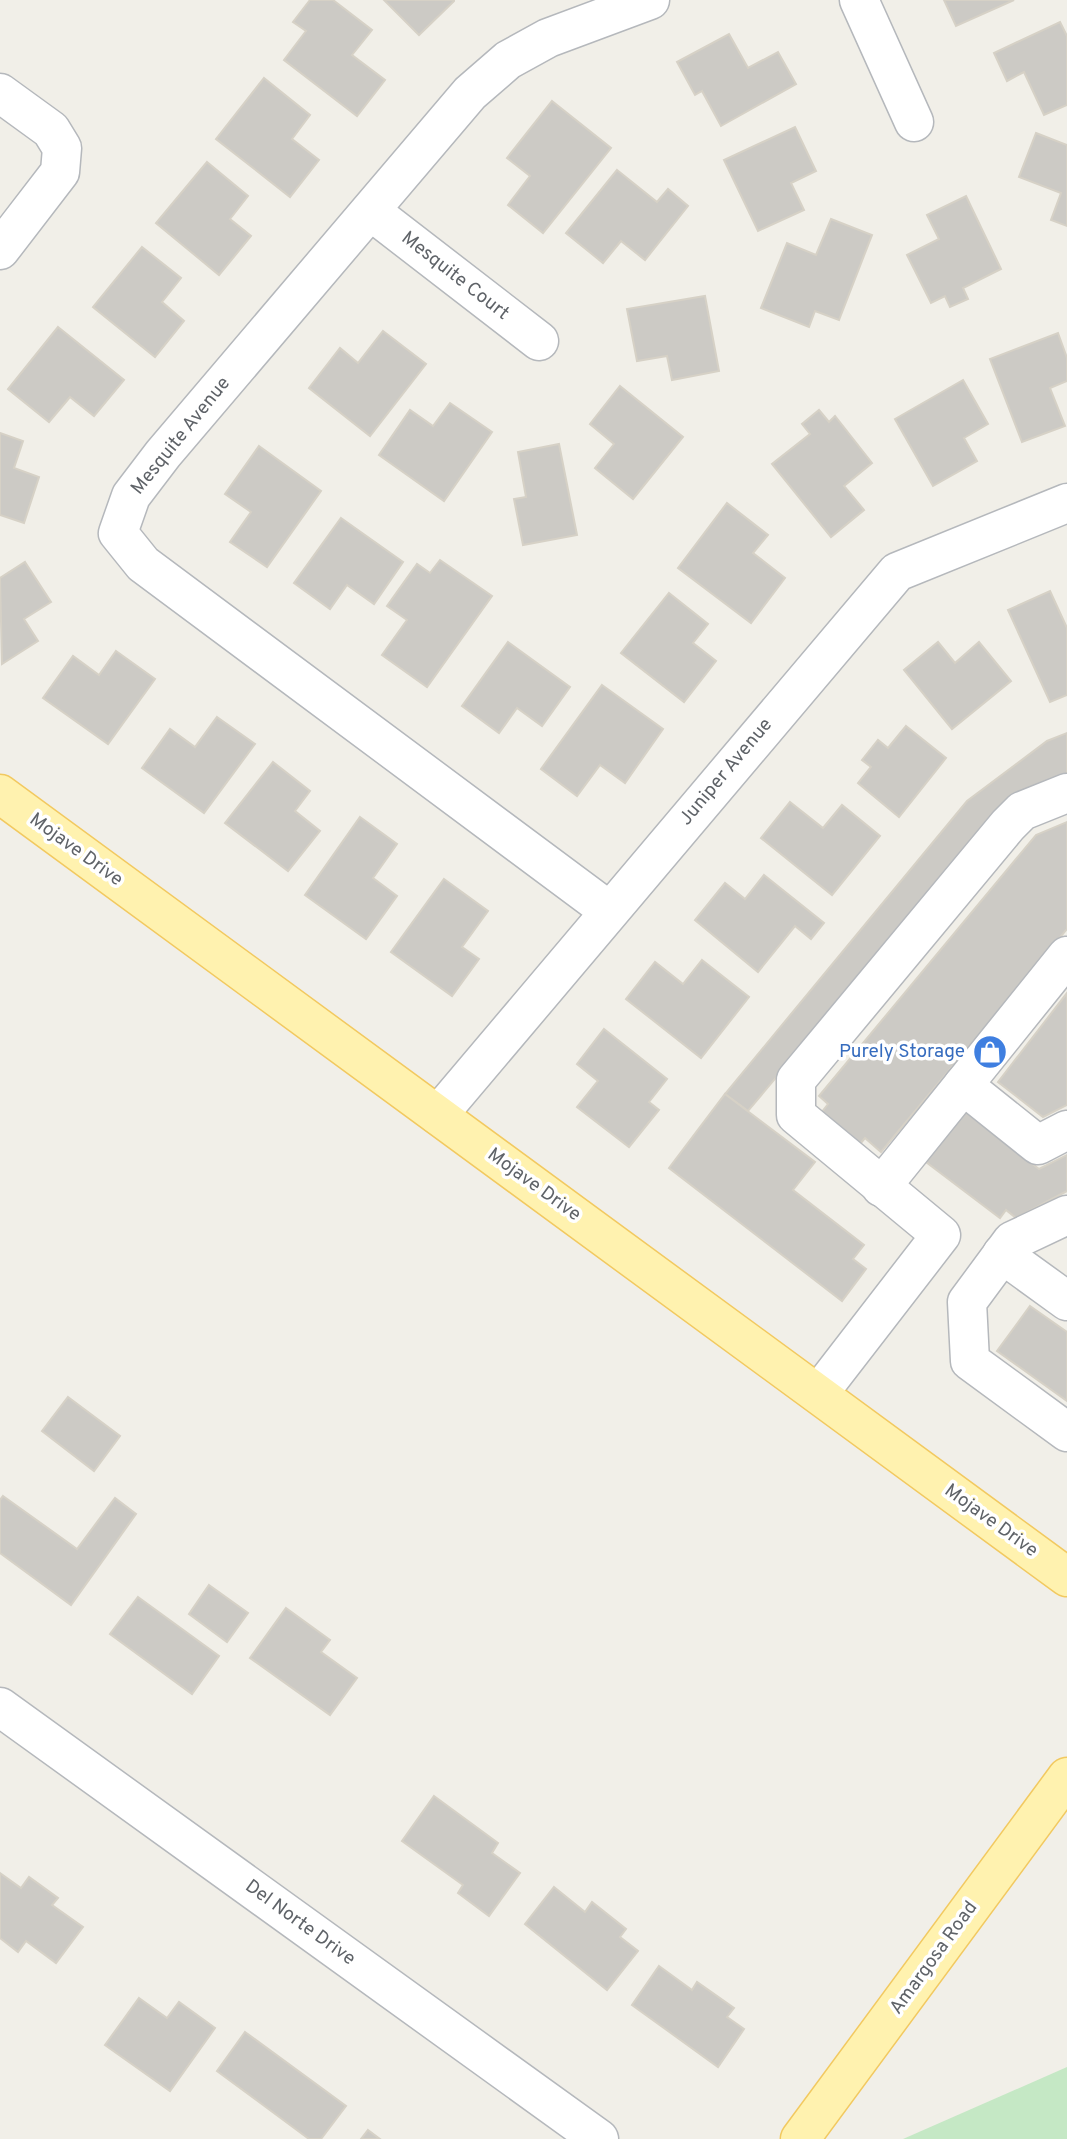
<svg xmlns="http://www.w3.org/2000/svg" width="1067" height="2139" font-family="Overpass,sans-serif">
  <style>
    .green { fill: #c5e8c5 }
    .building { fill: #cccac5; stroke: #d6d1c6; stroke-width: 2 }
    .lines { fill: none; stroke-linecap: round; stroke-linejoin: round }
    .minor-casing { stroke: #b5b8bc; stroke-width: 41 }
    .major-casing { stroke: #f2c960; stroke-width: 41 }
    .minor { stroke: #fff; stroke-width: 38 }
    .major { stroke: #fff2af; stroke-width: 38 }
    .labels { text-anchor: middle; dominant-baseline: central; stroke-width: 7; stroke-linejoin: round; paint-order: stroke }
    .street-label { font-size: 19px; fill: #5f6368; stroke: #fff }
    .shop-label { font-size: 19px; fill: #366cbe; stroke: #fff; text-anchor: end }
  </style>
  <rect width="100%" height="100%" fill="#f1efe8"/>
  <polygon class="green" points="1067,2067 1067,2139 903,2139"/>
  <g class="building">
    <polygon points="310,0 333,0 372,30 352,55 385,80 357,116 284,60 306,31 293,22"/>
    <polygon points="384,0 454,0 454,1 419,35"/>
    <polygon points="944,0 1014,0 956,26"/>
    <polygon points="1060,22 1067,36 1067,105 1044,115 1024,72 1007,81 994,53"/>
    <polygon points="729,34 748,68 778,52 796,84 721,126 702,91 695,95 677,62"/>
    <polygon points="264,78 310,115 292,139 319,160 290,197 216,139"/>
    <polygon points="552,101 611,148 543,233 508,205 530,176 507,158"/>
    <polygon points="795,127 816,171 791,183 804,210 758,231 724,160"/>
    <polygon points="1036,133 1067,145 1067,226 1051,220 1061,193 1019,177"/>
    <polygon points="207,162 248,196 230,219 251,236 219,275 156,223"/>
    <polygon points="617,170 657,202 668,189 688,206 645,260 621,241 603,263 566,233"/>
    <polygon points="966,196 1001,269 963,288 968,299 950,307 945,296 931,303 907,255 939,239 927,215"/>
    <polygon points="831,219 872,235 839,320 815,311 809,327 761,308 787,243 816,255"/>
    <polygon points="142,247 181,278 162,302 184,321 155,357 93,307"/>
    <polygon points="705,296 719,371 672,380 667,356 637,361 627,309"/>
    <polygon points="58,327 124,380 94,416 70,397 49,422 8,389"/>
    <polygon points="383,331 426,364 370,436 309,388 340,348 358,363"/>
    <polygon points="1058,333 1067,358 1067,381 1050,388 1065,426 1022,442 990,359"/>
    <polygon points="963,380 988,424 964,438 977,461 933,486 895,419"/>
    <polygon points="620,386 683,437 633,499 595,468 614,444 590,424"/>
    <polygon points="450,403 492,432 444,501 379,455 410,410 433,426"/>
    <polygon points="819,410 829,422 835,416 872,463 844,486 864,510 831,537 772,464 810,434 802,424"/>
    <polygon points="0,433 23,441 14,468 39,477 24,523 0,515"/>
    <polygon points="559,444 577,535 523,545 514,499 526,497 518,452"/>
    <polygon points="259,446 321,491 267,567 230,542 251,512 225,494"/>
    <polygon points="727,503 768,535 753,553 785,578 751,623 678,568"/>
    <polygon points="341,518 403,562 374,604 347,585 330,609 294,583"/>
    <polygon points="440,560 492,596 427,687 382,655 407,620 387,606 417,564 430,573"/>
    <polygon points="25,562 51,602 24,619 38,641 2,664 0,578"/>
    <polygon points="1050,591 1067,628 1067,695 1050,702 1008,610"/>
    <polygon points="669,593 708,624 693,643 716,661 684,702 621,653"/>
    <polygon points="508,642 570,687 542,726 517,708 499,733 462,706"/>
    <polygon points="938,642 955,663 979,642 1011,681 952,729 904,670"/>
    <polygon points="116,651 155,679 108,744 43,698 73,656 99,675"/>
    <polygon points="602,685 663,729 625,783 600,765 577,796 541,769"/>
    <polygon points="217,717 255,744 204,813 142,768 170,729 195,747"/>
    <polygon points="906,726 946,758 899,817 858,783 871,767 862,760 878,740 888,748"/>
    <polygon points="1067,733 1067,774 1013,795 748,1111 725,1094 967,801 1047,741"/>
    <polygon points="273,762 310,791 295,811 320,831 288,871 225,823"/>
    <polygon points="790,802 823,828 842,805 880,836 832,895 761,838"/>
    <polygon points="360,817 397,844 373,878 397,896 366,939 305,895"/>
    <polygon points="1067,822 1067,929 881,1152 865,1138 860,1144 821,1113 828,1104 819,1096 1036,835"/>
    <polygon points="764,875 824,923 811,939 795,926 758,972 695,920 725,883 745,899"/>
    <polygon points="444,879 488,911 462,947 479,959 452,996 391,952"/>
    <polygon points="702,960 749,997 701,1058 626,999 655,962 683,984"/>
    <polygon points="1067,993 1067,1105 1043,1117 998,1082"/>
    <polygon points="604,1029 667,1079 649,1102 659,1110 629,1147 577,1107 598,1081 577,1064"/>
    <polygon points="725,1094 815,1162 793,1190 864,1245 853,1259 866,1269 842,1301 669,1168"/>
    <polygon points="964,1111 1039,1169 1067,1155 1067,1191 1016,1218 1006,1210 1000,1218 926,1162"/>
    <polygon points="1030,1306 1067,1332 1067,1401 997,1351"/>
    <polygon points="68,1397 120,1436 94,1471 42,1431"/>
    <polygon points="3,1496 77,1549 115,1498 136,1514 71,1605 0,1553 0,1500"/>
    <polygon points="209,1585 248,1613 227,1642 189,1614"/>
    <polygon points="138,1597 219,1656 192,1694 110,1634"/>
    <polygon points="286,1608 330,1640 321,1652 357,1678 330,1715 250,1658"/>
    <polygon points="434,1796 498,1843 492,1853 520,1873 489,1916 458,1893 463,1885 402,1841"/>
    <polygon points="0,1873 21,1888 29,1877 58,1898 52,1905 83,1927 56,1963 26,1941 18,1952 0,1938"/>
    <polygon points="554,1887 585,1912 592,1902 626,1929 620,1937 638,1951 607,1990 525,1924"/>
    <polygon points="659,1966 692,1990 697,1982 734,2008 727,2017 744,2029 718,2067 632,2005"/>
    <polygon points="139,1998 167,2018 179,2002 215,2028 170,2091 105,2045"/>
    <polygon points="245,2032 346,2106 321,2139 309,2139 217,2071"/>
    <polygon points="368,2130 380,2139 361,2139"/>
  </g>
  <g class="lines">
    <g class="minor-casing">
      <g id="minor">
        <polyline points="859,0 914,122"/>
        <polyline points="0,93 51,130 62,148 60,172 0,250"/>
        <polyline points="372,212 539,341"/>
        <polyline points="608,910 143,564 118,533 131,496 163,454 470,93 508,60 548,38 650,0"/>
        <polyline points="963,1085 1038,1145 1067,1130"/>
        <polyline points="438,1115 897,572 1067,503"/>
        <polyline points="881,1187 1067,956"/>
        <polyline points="1067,1215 1012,1241 967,1302 970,1361 1067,1432"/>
        <polyline points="1002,1254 1067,1301"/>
        <polyline points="819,1393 941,1235 796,1115 796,1080 1008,825 1022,811 1067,793"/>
        <polyline points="0,1707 599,2139"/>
      </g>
    </g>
    <g class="major-casing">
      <g id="major">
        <polyline points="0,794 1067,1577"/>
        <polyline points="800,2139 1067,1777"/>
      </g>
    </g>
    <use href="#minor" class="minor"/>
    <use href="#major" class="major"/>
  </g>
  <defs>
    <g id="shop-disc" transform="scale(1.75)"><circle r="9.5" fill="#3f7fe0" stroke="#fff"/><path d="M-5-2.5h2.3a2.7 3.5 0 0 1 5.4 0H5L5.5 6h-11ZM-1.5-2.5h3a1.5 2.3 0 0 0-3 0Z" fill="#fff"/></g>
  </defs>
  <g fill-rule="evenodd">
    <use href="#shop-disc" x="990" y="1052"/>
  </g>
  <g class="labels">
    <g class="street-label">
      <text transform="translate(455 276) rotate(38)">Mesquite Court</text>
      <text transform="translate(181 436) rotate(-51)">Mesquite Avenue</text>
      <text transform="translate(726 772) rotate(-50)">Juniper Avenue</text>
      <text transform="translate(76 850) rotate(36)">Mojave Drive</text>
      <text transform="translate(534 1185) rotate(36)">Mojave Drive</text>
      <text transform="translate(991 1521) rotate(36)">Mojave Drive</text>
      <text transform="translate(300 1923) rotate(36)">Del Norte Drive</text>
      <text transform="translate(934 1958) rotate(-54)">Amargosa Road</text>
    </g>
    <g class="shop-label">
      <text x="965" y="1052">Purely Storage</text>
    </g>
  </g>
</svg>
